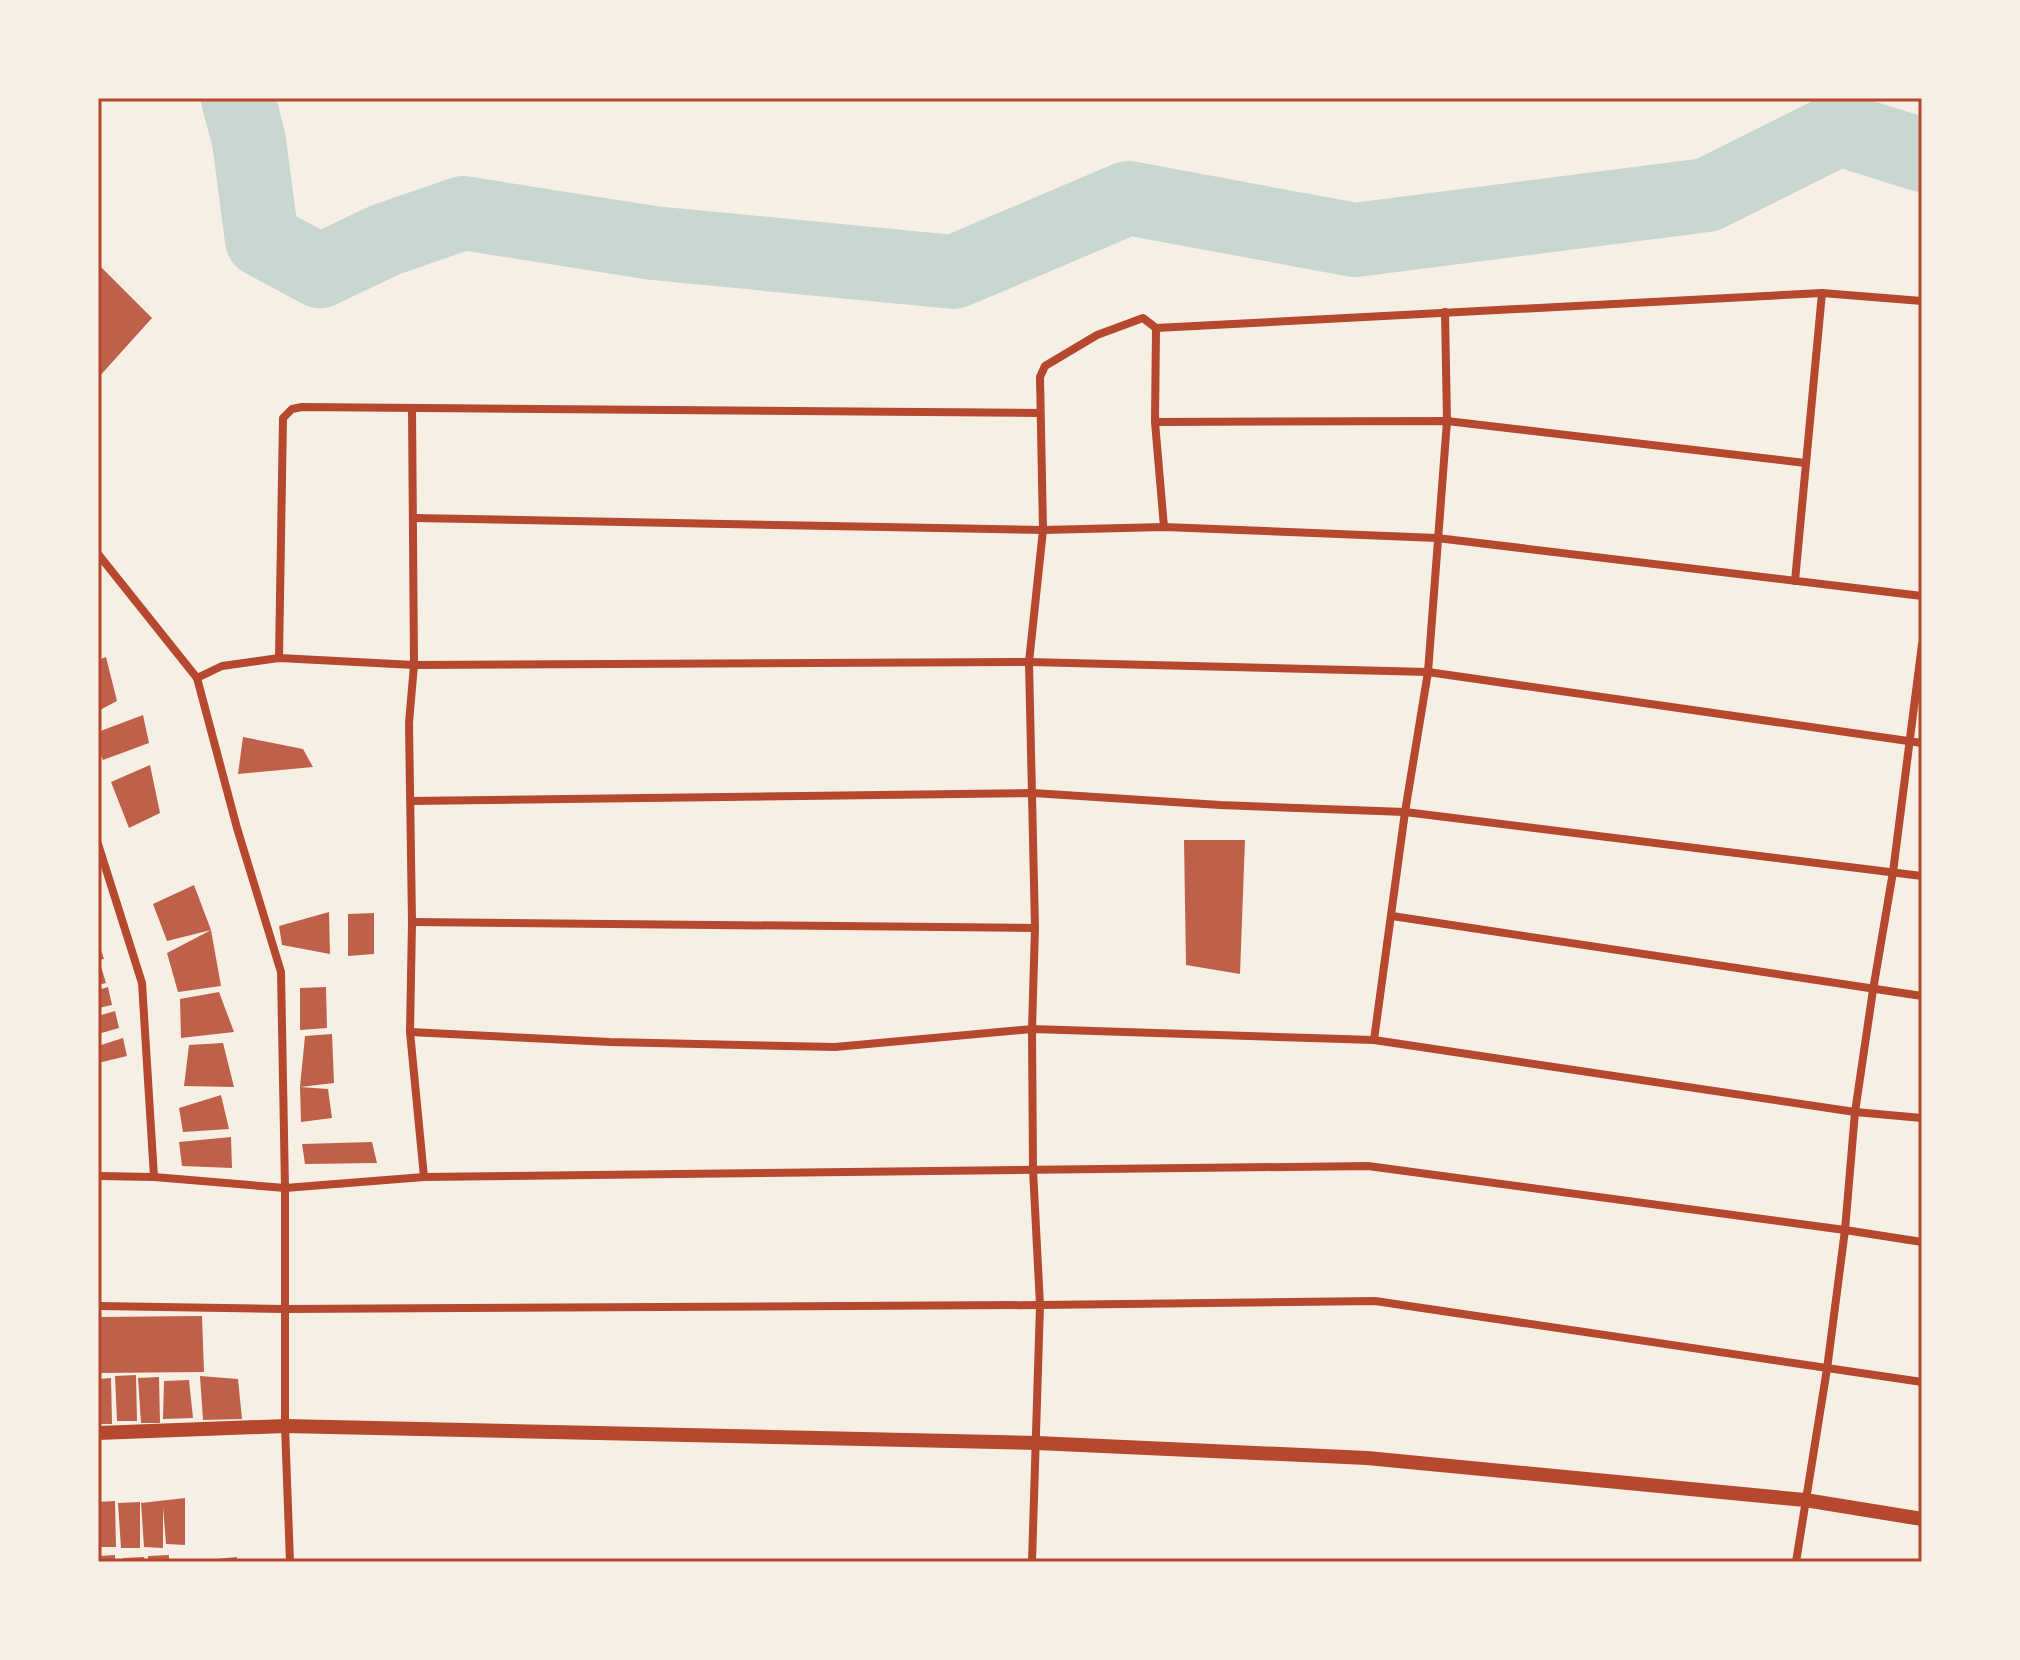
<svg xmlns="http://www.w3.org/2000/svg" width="2020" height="1660" font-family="'DejaVu Sans',sans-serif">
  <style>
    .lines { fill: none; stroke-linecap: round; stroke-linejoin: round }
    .river { stroke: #c9d6d2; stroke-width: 74 }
    .building { fill: #bf614a }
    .minor { stroke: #b5482f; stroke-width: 8 }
    .tertiary { stroke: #b5482f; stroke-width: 14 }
    .neatline { fill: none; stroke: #b5482f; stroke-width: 3 }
  </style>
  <rect width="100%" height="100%" fill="#f6efe4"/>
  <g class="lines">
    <polyline class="river" points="238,98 249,141 262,240 320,271 385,240 463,213 653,243 954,272 1128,198 1355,240 1707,195 1839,129 1922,155"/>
  </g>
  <g class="building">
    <polygon points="98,264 152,318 98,378"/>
    <polygon points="106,657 117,701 98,711 98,660"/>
    <polygon points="143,715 149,743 103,760 98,748 98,732"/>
    <polygon points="243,737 303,749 313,767 238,774"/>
    <polygon points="150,765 160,813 129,828 111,782"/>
    <polygon points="1184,840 1245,840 1240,974 1186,965"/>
    <polygon points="194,885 211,930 167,941 153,904"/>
    <polygon points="329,912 330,954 282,945 279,926"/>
    <polygon points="374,913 374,954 348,956 348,914"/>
    <polygon points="211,930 221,986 178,992 167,953"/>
    <polygon points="98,941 104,959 99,960 106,983 98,985"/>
    <polygon points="108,987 112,1005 98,1008 98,990"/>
    <polygon points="326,987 327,1028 300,1030 300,988"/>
    <polygon points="219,992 234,1032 181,1038 180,999"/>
    <polygon points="115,1011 119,1028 98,1034 98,1016"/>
    <polygon points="332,1034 334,1083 300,1087 328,1089 332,1118 301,1122 300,1087 305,1036"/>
    <polygon points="123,1038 127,1056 98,1063 98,1046"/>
    <polygon points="223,1043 234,1087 184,1086 189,1045"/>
    <polygon points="221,1095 229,1129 183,1132 179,1108"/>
    <polygon points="231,1137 232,1168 182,1166 179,1142"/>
    <polygon points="372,1142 377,1163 305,1164 302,1144"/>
    <polygon points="202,1316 204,1372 98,1373 98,1317"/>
    <polygon points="136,1375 137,1421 117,1421 115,1376"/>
    <polygon points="200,1376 238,1379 242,1419 203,1420"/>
    <polygon points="159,1377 160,1423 141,1423 138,1378"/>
    <polygon points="111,1378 112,1424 98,1424 98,1379"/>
    <polygon points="189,1380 193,1418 163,1419 164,1381"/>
    <polygon points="185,1498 185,1545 166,1544 163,1507 163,1548 144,1547 141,1503"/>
    <polygon points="115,1501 116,1547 98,1547 98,1502"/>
    <polygon points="140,1502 140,1548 121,1548 118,1503"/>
    <polygon points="115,1555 115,1562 98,1562 98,1556"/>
    <polygon points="169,1555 169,1562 148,1562 148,1556"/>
    <polygon points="144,1557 145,1562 123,1562 123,1558"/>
    <polygon points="237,1557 237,1562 216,1562 216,1559"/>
  </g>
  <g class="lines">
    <g class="minor">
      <polyline points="1156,328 1155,422 1164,527"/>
      <polyline points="412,408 414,665 409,723 412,922 410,1032 424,1177"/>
      <polyline points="1155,422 1447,421 1805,463"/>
      <polyline points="414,518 1043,530 1164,527 1437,538 1922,596"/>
      <polyline points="98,554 197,678 237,828 281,972 285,1188 285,1426 290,1562"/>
      <polyline points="1795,581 1822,293"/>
      <polyline points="279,658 283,418 292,409 302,407 1040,413"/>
      <polyline points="197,678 222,666 279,658 414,665 1029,662 1428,672 1922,743"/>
      <polyline points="411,801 1033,793 1220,805 1405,812 1922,876"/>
      <polyline points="98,844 142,983 154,1177"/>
      <polyline points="1392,916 1922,996"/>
      <polyline points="412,922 1035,928"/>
      <polyline points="410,1032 610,1042 835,1047 1032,1029 1374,1040 1855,1112 1922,1118"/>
      <polyline points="1374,1040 1405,812 1428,672 1447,421 1445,312"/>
      <polyline points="98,1176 154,1177 285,1188 424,1177 1368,1166 1845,1230 1922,1242"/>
      <polyline points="98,1306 284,1309 1040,1305 1375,1301 1922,1382"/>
      <polyline points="1032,1562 1040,1305 1033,1170 1032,1029 1035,928 1029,662 1043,530 1040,377 1045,366 1097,335 1143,318 1156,328 1822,293 1922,301"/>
      <polyline points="1796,1562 1827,1369 1845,1230 1855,1112 1873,990 1893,872 1922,644"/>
    </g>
    <polyline class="tertiary" points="98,1433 285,1426 1037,1443 1367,1458 1805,1500 1922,1519"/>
  </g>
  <rect width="2020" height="1660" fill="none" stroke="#f6efe4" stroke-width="200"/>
  <rect x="100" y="100" width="1820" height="1460" class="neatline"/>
</svg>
